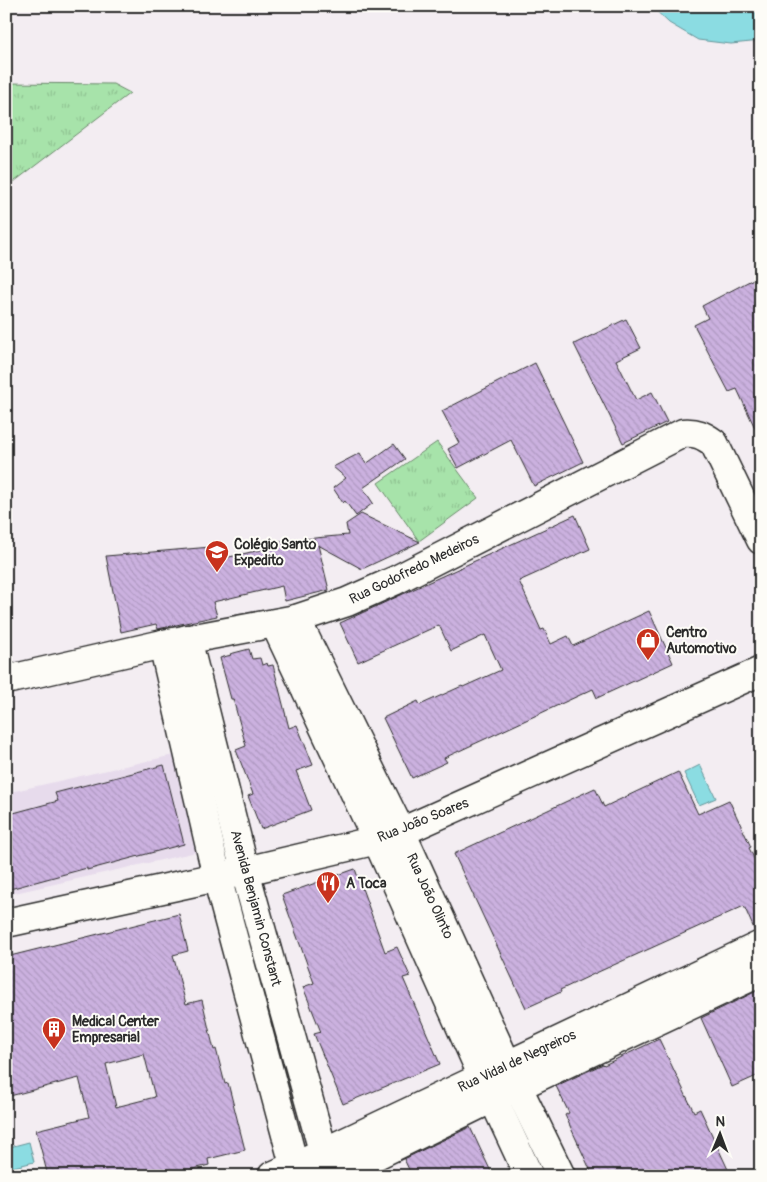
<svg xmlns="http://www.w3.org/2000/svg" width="767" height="1182" font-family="Pangolin,sans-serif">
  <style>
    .built { fill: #e7dbec }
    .grass { fill: url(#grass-tufts); stroke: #69876a }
    .water { fill: #8bdce2; stroke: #659599 }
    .building { fill: url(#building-back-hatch); stroke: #2b2b2b; fill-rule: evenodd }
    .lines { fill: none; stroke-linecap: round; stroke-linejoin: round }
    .street-casing { stroke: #2b2b2b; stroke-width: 31 }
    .street { stroke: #fdfcf7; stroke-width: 28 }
    .labels { text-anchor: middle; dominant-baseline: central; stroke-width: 4; stroke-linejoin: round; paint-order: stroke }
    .poi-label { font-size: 14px; font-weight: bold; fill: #2b2b2b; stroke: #fdfcf7; text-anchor: start }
    .street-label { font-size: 14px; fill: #2b2b2b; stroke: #fdfcf7 }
  </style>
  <defs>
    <pattern id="grass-tufts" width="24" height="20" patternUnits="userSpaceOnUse" patternTransform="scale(1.25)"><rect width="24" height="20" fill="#a7e3aa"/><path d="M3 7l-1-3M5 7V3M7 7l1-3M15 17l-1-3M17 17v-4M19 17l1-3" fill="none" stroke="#90c392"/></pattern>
    <pattern id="building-back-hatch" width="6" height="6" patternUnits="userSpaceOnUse" patternTransform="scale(1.25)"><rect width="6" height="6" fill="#cbb1df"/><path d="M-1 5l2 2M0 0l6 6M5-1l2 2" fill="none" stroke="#ae98c0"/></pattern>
  </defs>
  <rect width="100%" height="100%" fill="#f3edf2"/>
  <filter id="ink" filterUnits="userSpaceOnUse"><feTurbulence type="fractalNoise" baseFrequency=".02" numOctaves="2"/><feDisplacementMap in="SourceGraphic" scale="10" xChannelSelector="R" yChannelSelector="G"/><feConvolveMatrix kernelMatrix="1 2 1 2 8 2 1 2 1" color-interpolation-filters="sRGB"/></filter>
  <g filter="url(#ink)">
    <polygon class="built" points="178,754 201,851 6,895 6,793"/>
    <g class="grass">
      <polygon points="6,83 113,84 130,93 6,188"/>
      <polygon points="437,442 478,498 419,541 378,483"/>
    </g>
    <g class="water">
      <polygon points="651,6 761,6 761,41 731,44 698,40 669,23"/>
      <polygon points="700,765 716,798 699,805 684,773"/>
      <polygon points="29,1142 34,1162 6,1169 6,1148"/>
    </g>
    <g class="building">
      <polygon points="761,275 761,441 737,389 729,392 694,325 708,318 702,306"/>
      <polygon points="626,319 641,348 616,360 636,400 652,392 667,422 623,443 574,344"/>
      <polygon points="535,363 583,462 534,486 511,440 458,468 448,449 459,443 442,411"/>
      <polygon points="394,444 405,459 363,488 373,503 356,516 345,501 343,503 333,488 346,478 333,467 360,453 366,464"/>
      <polygon points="361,514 420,542 362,569 318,545 329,590 285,601 282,586 213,602 217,616 158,629 156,624 121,632 106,556 211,547 212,561 273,547 271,542 348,535 346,524"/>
      <polygon points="575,515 590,549 519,581 541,630 544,629 551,644 568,636 573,646 649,611 673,663 597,698 593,689 444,758 447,762 412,778 383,718 418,701 420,705 462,686 463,687 501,670 485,635 451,651 439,625 358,662 340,623"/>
      <polygon points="249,649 252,659 260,658 262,665 267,663 268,666 273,665 289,728 297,725 313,765 296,771 311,810 261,829 248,796 253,794 236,750 246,746 233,699 231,699 220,658 231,655 230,654"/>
      <polygon points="164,765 184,844 87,870 87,868 6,890 6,815 58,801 55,793"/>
      <polygon points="678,772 698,814 729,800 751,847 749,848 761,872 761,930 755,931 744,906 596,973 560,990 561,992 526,1008 454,854 595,788 604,807"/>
      <polygon points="355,869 385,952 397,947 410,976 403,978 440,1064 343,1104 314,1034 321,1032 303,987 314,983 282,895"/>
      <path d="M179,914L188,951L173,955L186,1004L202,1000L214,1050L216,1049L225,1084L228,1083L245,1150L208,1159L209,1165L167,1176H48L36,1130L89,1117L79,1078L6,1097V957ZM144,1054L155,1097L116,1107L106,1064Z"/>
      <polygon points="761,989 761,1074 732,1087 701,1018"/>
      <polygon points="659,1039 694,1112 700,1109 731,1176 593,1176 565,1115 569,1113 556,1086 603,1064 604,1065"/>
      <polygon points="470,1127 493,1176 412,1176 404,1159"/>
    </g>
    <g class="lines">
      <g class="street-casing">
        <g id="street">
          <polyline points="296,619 401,832 507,1065 561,1176"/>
          <polyline points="275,624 377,840 483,1077 529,1176"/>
          <polyline points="187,639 245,871 330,1176"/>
          <polyline points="163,644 217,877 297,1176"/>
          <path d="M6,680L163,644L296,619L347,602L394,581L683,433C697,432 703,435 714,443L761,540"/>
          <polyline points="6,923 245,871 377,840 401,832 761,671"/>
          <polyline points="272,1176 324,1152 761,945"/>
          <polyline points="334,1176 493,1098 761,972"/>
        </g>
      </g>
      <use href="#street" class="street"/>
    </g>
  </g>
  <defs>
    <g id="school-pin" transform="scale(1.25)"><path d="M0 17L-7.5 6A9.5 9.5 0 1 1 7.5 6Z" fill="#c8321e" stroke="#fdfcf7"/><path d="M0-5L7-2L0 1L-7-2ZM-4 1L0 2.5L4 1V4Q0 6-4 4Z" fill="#fff"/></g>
    <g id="shop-pin" transform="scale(1.25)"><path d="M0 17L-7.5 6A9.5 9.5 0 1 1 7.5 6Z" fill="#c8321e" stroke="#fdfcf7"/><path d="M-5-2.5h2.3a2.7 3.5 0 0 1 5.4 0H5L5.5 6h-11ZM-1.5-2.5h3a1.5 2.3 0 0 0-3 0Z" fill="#fff"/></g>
    <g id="restaurant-pin" transform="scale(1.25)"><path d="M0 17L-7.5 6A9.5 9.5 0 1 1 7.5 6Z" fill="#c8321e" stroke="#fdfcf7"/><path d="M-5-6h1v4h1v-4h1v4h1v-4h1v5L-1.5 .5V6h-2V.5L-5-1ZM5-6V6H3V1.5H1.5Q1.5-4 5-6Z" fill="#fff"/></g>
    <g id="building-pin" transform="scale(1.25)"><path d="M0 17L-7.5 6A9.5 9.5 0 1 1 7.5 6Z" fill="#c8321e" stroke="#fdfcf7"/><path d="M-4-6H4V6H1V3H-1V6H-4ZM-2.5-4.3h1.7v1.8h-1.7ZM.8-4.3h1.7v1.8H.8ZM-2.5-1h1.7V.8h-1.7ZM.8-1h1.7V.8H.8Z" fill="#fff"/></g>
  </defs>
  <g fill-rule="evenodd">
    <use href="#school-pin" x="217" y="552"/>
    <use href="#shop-pin" x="648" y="640"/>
    <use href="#restaurant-pin" x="328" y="883"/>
    <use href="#building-pin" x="54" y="1029"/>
  </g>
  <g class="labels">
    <g class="poi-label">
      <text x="234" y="544">Colégio Santo<tspan x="234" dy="16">Expedito</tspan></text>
      <text x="666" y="632">Centro<tspan x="666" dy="16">Automotivo</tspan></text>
      <text x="346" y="883">A Toca</text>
      <text x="72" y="1021">Medical Center<tspan x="72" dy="16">Empresarial</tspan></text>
    </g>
    <g class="street-label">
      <text transform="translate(414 569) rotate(-26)">Rua Godofredo Medeiros</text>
      <text transform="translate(423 820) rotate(-22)">Rua João Soares</text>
      <text transform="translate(430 896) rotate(65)">Rua João Olinto</text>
      <text transform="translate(256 908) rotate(75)">Avenida Benjamin Constant</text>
      <text transform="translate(517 1061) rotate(-25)">Rua Vidal de Negreiros</text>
    </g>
  </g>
  <rect width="767" height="1182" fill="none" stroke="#fdfcf7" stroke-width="25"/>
  <rect x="12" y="12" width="742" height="1157" fill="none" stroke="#2b2b2b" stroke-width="2" filter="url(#ink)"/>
  <g transform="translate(720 1134) rotate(1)" stroke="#fdfcf7" stroke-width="4" paint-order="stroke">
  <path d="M0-4L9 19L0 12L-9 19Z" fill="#2b2b2b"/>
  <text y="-8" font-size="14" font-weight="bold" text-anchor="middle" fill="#2b2b2b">N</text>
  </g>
</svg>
